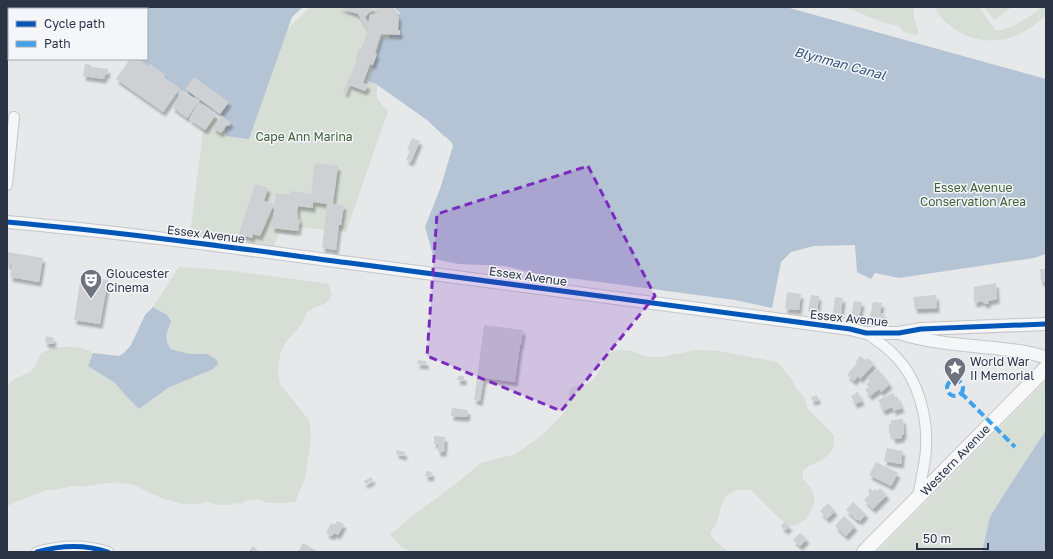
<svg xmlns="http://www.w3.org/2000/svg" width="1053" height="559" font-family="'Golos Text',sans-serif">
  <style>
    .green { fill: #d6ded6 }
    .water { fill: #b4c4d5 }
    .building { fill: #ced0d3; fill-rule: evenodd; filter: url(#shadow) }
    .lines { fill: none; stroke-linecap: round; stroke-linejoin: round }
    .minor-casing { stroke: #c4c6c8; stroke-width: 12 }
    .tertiary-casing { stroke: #c4c6c8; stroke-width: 14 }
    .secondary-casing { stroke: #c4c6c8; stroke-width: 16 }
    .minor { stroke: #f5f6f7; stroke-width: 10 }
    .tertiary { stroke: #f5f6f7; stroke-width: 12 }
    .secondary { stroke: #f8f8f8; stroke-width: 14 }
    .quiet { stroke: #3ea3ec; stroke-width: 4; stroke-dasharray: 8 4; stroke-linecap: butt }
    .cycleway-casing { stroke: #f4f6f9; stroke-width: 8 }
    .cycleway { stroke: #0057b8; stroke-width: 5 }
    .marked { fill: #7b2cbf; fill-opacity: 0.2; stroke: #7b2cbf; stroke-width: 3; stroke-dasharray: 8 5; stroke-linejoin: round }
    .labels { text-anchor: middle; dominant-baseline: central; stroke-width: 3; stroke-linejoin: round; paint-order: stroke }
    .park-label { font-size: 12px; fill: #3f6138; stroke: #f4f6f9 }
    .street-label { font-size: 12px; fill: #2b3445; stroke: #f4f6f9 }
    .poi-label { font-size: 12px; fill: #2b3445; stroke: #f4f6f9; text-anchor: start }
    .water-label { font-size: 13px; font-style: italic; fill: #34527a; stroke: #f4f6f9 }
  </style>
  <defs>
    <filter id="shadow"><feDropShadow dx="2.5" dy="4.5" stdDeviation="1" flood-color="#0004"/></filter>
  </defs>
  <rect width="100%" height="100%" fill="#e6e8ea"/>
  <g class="green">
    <polygon points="310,7 391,7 403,34 377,70 377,99 388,111 346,232 298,227 295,236 279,233 272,252 260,249 244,240 218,247 189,242 206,108 223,124 262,54"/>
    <polygon points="845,7 914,7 914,17 919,34 915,35 904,32 899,26 885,23"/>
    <path d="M934,7H979L996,31C1015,28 1027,18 1042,7H1046V16C1036,23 1026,32 1015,36C984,48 950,35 934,7Z"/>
    <polygon points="984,7 1012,7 994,20"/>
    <path d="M179,267C229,269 279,277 329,284L332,296L326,303L314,308L307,312L302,324L285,343L280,355L278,370L280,384L309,420L310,428L311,438L305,478L295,502L286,503H267L259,499L246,501L241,504L237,503L230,505H218L207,502L199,504H182L161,498L134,485L115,482L82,487L72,486L59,489L47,490L16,502L7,506V385L16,378L30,372L34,368L41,353C45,352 49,349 54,348C66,346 82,346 93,353L88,366L115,383L125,395L139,409L168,388L213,369L208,354H189L171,349C163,337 167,333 170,321L167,315L153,307Z"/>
    <path d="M617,350L632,351L648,357H661L696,350L719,351L777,362L792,379L796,388L804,397L808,409L834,435C834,439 834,444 833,448C830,458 812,464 803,470V479L811,488L814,496V505L806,519L797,525L790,526L779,518L757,496L750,490H736L725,497L721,506L719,516L715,526L710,533L714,540L729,552H412L402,548L390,535L415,514L457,483L481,463L516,454L545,433L565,412L570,387C575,386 582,386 587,384C597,380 603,364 606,354Z"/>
    <polygon points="1046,381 1046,430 1008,488 982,552 877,552"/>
  </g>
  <g class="water">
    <polygon points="7,7 303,7 292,17 249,139 226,136 224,117 222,115 185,92 142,71 144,67 129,59 147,59 147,9 9,9 9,30 7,30"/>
    <polygon points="394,7 786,7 1046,79 1046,254 1034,258 899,278 875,273 871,279 857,272 855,245 814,246 791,252 781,262 772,308 735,300 532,273 505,266 459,264 434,259 425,227 440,189 453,146 452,143 445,136 444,137 443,135 427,120 376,84 368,81 382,38 388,39 400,13"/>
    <path d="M153,307L167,315L171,321C167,333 163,337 171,349L189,354H207L217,360L218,364L213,369L168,388L139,409L125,395L115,383L88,366L93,353L119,356L124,353L131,345L145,315Z"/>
    <polygon points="1046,430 1046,552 982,552 990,517 1008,488"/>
  </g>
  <g class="building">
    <path d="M338,7H392L397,11L395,14L399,17L398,30H400V35L381,34L375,53L377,54L373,65L370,64L363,83L368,85L365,91L349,85L346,93L343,92L349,78H350L357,59H356L359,48L361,49L368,30L358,14ZM374,7L379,12L377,15L370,14L369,24L365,17Z"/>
    <polygon points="130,59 139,59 148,66 150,64 165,75 164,77 180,88 163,112 116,79"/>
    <polygon points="85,64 91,65 91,67 108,69 107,75 105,74 104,79 83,76"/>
    <polygon points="194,77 229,102 220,114 185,89"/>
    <polygon points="181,90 194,99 195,97 200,100 187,118 172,107 180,95 178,94"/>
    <polygon points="199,103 216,115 205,130 189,119"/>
    <polygon points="221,116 231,122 229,126 227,125 221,133 213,128"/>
    <polygon points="412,138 420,141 411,162 406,160 410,151 407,150"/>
    <polygon points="315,163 338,166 333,204 344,205 341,225 339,225 336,250 322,248 327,204 313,202 313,208 298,206 297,214 298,214 298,219 300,219 298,231 272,228 276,193 291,195 291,191 311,194"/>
    <polygon points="255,184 268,188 264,201 274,204 260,236 253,234 252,238 239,234"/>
    <polygon points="8,252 43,258 39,282 10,277 12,265 7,265"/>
    <polygon points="1040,269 1046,269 1046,281 1041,282"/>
    <polygon points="81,276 108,280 100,324 74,320"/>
    <polygon points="996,283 997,299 988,301 989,303 984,304 983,301 974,303 974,287"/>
    <polygon points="787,292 801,294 799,310 785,309"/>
    <polygon points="811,295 819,296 817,313 808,311"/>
    <polygon points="936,295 937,308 915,309 913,297"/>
    <polygon points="835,297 843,298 841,314 833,314"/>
    <polygon points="854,301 862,302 859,318 851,316"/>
    <polygon points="873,302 882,303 880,313 884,314 883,319 870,317"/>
    <polygon points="484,325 523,330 521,345 520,345 515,382 484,378 480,401 474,400"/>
    <polygon points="46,336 54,338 53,344 45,343"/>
    <polygon points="860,356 866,360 868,358 874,364 860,379 858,376 854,381 847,375 857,363 856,361"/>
    <polygon points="418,360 426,361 426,365 417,364"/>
    <polygon points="878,369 890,384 881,392 879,389 870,396 865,390 869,387 866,384 870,381 867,378"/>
    <polygon points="458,376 464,376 464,381 457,380"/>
    <polygon points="858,392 862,401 855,404 851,396"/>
    <polygon points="893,393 895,397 897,396 902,408 894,411 892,407 883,411 878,400"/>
    <polygon points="817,395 818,400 812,401 811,397"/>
    <polygon points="452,408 468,410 467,417 451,416"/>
    <polygon points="903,419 904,435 902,435 902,438 893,439 892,434 889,434 889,424 891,424 891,420"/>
    <polygon points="434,436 445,437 444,452 438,452 438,444 434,444"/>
    <polygon points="887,448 902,451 903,453 901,457 902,457 901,464 884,461"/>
    <polygon points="397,450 405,452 404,456 396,454"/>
    <polygon points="876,462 898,473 891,486 869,475"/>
    <polygon points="426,471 432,472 431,477 425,476"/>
    <polygon points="371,477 373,480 365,484 364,481"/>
    <polygon points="870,488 873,491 875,489 877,491 880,488 887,495 873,509 864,500 870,494 868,491"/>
    <polygon points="853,502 866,514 860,521 858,519 857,520 846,510"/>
    <polygon points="828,503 835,511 827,519 820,511"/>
    <polygon points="844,516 855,526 846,536 835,526"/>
    <polygon points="337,521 344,524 338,535 334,533 332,536 326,533 331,523 334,525"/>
    <polygon points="784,522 790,526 786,530 781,527"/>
    <polygon points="800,533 807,539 800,546 793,540"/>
    <polygon points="303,543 319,552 298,552"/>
    <polygon points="253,546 257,550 255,552 248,552"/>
  </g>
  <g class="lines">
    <g class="minor-casing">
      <g id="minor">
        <polyline points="7,185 14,117"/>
        <path d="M866,333C877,340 888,348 897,358C919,381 928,419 926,449C925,466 920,482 918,498"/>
        <path d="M37,552C61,545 84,544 108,552"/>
      </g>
    </g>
    <g class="tertiary-casing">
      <g id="tertiary">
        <path d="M7,222C122,232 236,248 350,263C517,285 683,307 850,329L866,333H899L921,329L1046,324"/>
        <path d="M902,334C932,343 964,345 994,348C1011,350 1030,351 1046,358"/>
      </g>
    </g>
    <g class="secondary-casing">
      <polyline id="secondary" points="864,552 1046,368"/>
    </g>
    <use href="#minor" class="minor"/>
    <use href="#tertiary" class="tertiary"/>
    <use href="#secondary" class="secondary"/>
    <g class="quiet">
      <circle cx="955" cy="388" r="8"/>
      <polyline points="961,393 1015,447"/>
    </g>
    <g class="cycleway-casing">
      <g id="cycleway">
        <path d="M7,222C122,232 236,248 350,263C517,285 683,307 850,329L866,333H899L921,329L1046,324"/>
        <path d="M37,552C61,545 84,544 108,552"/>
      </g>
    </g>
    <use href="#cycleway" class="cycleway"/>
  </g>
  <path class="marked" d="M588,166L655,296L561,411L427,356L437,214Z"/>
  <defs>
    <g id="theatre-pin" transform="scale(1.15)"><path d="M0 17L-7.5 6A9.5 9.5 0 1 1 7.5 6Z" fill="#6c737f" stroke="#f4f6f9"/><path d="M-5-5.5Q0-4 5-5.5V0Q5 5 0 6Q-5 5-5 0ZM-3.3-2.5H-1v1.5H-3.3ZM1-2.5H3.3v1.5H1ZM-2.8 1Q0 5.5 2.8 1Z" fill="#fff"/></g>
    <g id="sight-pin" transform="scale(1.15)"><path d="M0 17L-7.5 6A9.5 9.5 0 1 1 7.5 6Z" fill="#6c737f" stroke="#f4f6f9"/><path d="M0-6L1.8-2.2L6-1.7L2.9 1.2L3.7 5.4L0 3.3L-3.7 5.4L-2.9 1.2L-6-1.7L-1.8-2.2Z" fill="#fff"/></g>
  </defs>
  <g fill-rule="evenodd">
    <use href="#theatre-pin" x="91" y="280"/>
    <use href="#sight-pin" x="955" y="368"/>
  </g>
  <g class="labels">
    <g class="park-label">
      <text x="304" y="136">Cape Ann Marina</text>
      <text x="973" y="187">Essex Avenue<tspan x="973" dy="14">Conservation Area</tspan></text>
    </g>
    <g class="street-label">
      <text transform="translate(206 234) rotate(7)">Essex Avenue</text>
      <text transform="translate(528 276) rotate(8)">Essex Avenue</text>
      <text transform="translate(849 318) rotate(6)">Essex Avenue</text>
      <text transform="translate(955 460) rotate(-46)">Western Avenue</text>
    </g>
    <g class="poi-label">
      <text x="106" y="273">Gloucester<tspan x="106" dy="14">Cinema</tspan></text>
      <text x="970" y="361">World War<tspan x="970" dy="14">II Memorial</tspan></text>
    </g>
    <g class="water-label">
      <text transform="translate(840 63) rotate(15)">Blynman Canal</text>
    </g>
  </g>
  <rect width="1053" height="559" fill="none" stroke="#2b3445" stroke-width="16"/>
  <rect x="8" y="8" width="140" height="52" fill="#f4f6f9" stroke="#a4a8b1"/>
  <rect x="16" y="21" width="20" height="6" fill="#0057b8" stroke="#a4a8b1"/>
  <text x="44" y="28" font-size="12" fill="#2b3445">Cycle path</text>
  <rect x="16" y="41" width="20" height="6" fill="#3ea3ec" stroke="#a4a8b1"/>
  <text x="44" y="48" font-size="12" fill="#2b3445">Path</text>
  <path d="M917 543v6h71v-6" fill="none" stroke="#2b3445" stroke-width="2"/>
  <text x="923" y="543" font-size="12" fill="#2b3445" stroke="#f4f6f9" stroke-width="3" paint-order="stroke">50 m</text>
</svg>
